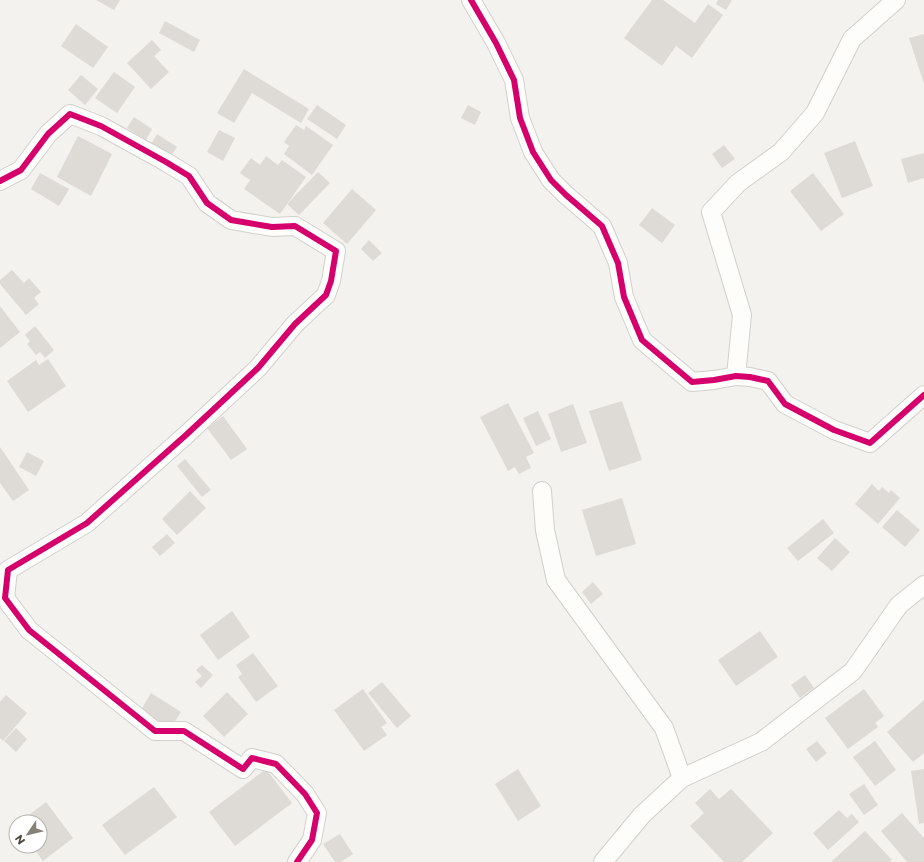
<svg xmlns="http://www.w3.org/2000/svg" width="924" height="862" font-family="Montserrat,sans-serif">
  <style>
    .building { fill: #dedbd6 }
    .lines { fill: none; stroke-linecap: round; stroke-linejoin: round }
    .street-casing { stroke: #d2d0cb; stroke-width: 20 }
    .street { stroke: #fdfdfc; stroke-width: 18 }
    .cycleway-casing { stroke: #fff; stroke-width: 8 }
    .cycleway { stroke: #d6006c; stroke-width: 6 }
  </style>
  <rect width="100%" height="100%" fill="#f4f2ee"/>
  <g class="building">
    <polygon points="96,0 120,0 114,10"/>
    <polygon points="652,0 663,0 695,23 708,4 723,15 692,58 676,46 662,66 624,38"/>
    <polygon points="718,0 732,0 726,10 716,4"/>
    <polygon points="165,21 200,40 194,52 159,33"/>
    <polygon points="76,24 108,47 93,68 61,46"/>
    <polygon points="924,34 924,84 909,38"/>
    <polygon points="152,40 161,50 154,56 169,72 151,89 127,63"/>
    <polygon points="244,69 309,109 301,123 252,93 234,123 217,113"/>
    <polygon points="114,72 135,87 117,113 95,98"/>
    <polygon points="81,75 98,89 85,105 68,90"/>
    <polygon points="317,105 346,125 337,139 307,119"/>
    <polygon points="468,105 481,112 475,125 461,118"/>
    <polygon points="134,117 152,129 146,140 127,128"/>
    <polygon points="296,125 304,130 306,126 333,145 312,175 284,154 289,146 284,142"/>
    <polygon points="219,130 235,138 223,161 207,152"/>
    <polygon points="157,134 177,147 170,157 151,144"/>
    <polygon points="78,136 112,154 91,196 57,177"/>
    <polygon points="855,141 873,186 842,198 824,153"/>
    <polygon points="724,145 735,159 722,168 712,154"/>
    <polygon points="924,153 924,178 908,183 901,159"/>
    <polygon points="266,156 278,165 282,160 306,177 280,214 244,189 250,180 240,173 251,158 260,165"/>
    <polygon points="318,172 330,183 299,215 287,204"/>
    <polygon points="40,173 69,189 59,206 31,189"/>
    <polygon points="813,173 844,214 821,231 790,191"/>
    <polygon points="352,189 376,210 347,244 323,223"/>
    <polygon points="652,208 675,225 662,243 639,225"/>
    <polygon points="369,240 382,253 373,261 361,249"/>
    <polygon points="12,270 24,283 29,278 41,292 34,298 39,304 26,315 0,284 0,280"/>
    <polygon points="0,306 20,332 0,348"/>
    <polygon points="35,326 54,350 45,358 40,352 36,355 27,344 30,341 25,335"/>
    <polygon points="48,359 66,386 28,412 7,381 36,360 39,365"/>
    <polygon points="622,401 642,460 609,471 589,411"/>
    <polygon points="508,403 534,453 526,457 531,468 519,474 515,467 508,471 480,417"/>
    <polygon points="573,404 587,443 561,452 548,414"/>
    <polygon points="538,411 551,439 536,446 523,418"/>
    <polygon points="223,416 247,449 231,460 207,428"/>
    <polygon points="0,447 29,490 13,501 0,483"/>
    <polygon points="27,452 44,461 36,476 19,467"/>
    <polygon points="185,459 211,490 202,497 177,466"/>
    <polygon points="872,484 879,491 882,487 889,493 891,490 900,498 878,524 855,504"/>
    <polygon points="190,491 206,508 177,535 162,519"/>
    <polygon points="622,498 636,544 596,556 582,510"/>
    <polygon points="897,510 920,530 905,547 882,527"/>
    <polygon points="823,519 834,533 798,561 787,548"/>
    <polygon points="167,534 175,543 160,556 152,547"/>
    <polygon points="835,538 850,552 832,571 817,558"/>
    <polygon points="593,582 603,594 591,604 582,592"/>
    <polygon points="232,611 250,637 218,660 200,635"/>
    <polygon points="760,631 778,657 736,686 718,660"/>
    <polygon points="253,653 278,686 256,702 238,677 242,674 236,665"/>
    <polygon points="202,665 213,675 201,688 195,682 202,676 196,670"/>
    <polygon points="805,675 814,688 800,698 791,685"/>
    <polygon points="382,682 411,716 397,728 368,693"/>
    <polygon points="363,689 387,723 381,727 387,735 364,751 334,710"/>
    <polygon points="864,689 884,716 875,723 878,727 848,749 825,718"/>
    <polygon points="227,692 248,714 224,737 203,716"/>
    <polygon points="151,693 181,712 170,729 141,710"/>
    <polygon points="6,695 27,713 3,741 0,738 0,702"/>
    <polygon points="924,700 924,753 913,762 887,732"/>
    <polygon points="16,728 27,739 16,752 4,741"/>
    <polygon points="817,741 827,753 816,762 806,749"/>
    <polygon points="875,741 896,770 875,786 853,757"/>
    <polygon points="266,769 292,803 235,846 209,812"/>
    <polygon points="518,769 541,806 518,821 495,784"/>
    <polygon points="924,769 924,823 919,824 911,771"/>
    <polygon points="864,784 878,805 864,815 849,794"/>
    <polygon points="154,787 177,817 125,855 102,825"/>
    <polygon points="710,789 719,799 731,789 773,833 742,862 724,862 690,826 704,813 695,803"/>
    <polygon points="46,802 73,838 43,861 32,846 40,846 40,822 20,822"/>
    <polygon points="839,810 847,818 852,814 859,822 828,850 813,833"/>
    <polygon points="902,813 924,838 924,862 907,862 881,831"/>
    <polygon points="865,831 892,860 889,862 833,862 832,861"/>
    <polygon points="340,834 353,854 341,862 335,862 323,844"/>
  </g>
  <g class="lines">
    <g class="street-casing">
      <g id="street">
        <polyline points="471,0 496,43 514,80 520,118 533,152 551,180 566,195 602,226 618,263 624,297 642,340 661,356 692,382 714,380 736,376 750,377 768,381 785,404 834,430 870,443 924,395"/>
        <polyline points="0,181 21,170 48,134 70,114 101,126 166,162 189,176 207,203 231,220 272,227 295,226 336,251 331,281 326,295 295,324 258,368 186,435 87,523 8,570 5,598 29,630 155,731 184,731 243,769 252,758 276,764 305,794 317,813 312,840 297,862"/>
        <polyline points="736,376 742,315 711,212 738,183 781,152 815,113 852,39 896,0"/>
        <polyline points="542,491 545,530 556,580 664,728 682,778"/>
        <polyline points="603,862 642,815 682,778 761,742 853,671 899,605 924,585"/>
      </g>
    </g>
    <use href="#street" class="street"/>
    <g class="cycleway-casing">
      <g id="cycleway">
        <polyline points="471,0 496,43 514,80 520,118 533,152 551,180 566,195 602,226 618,263 624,297 642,340 661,356 692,382 714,380 736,376 750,377 768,381 785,404 834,430 870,443 924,395"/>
        <polyline points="0,181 21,170 48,134 70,114 101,126 166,162 189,176 207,203 231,220 272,227 295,226 336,251 331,281 326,295 295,324 258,368 186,435 87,523 8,570 5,598 29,630 155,731 184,731 243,769 252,758 276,764 305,794 317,813 312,840 297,862"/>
      </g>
    </g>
    <use href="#cycleway" class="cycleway"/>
  </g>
  <g transform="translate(28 834) rotate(235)"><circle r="19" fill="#ffffff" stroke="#b7b4b0"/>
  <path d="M0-3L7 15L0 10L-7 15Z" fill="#868178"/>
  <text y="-6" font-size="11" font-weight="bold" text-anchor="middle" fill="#4b4439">N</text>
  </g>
</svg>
